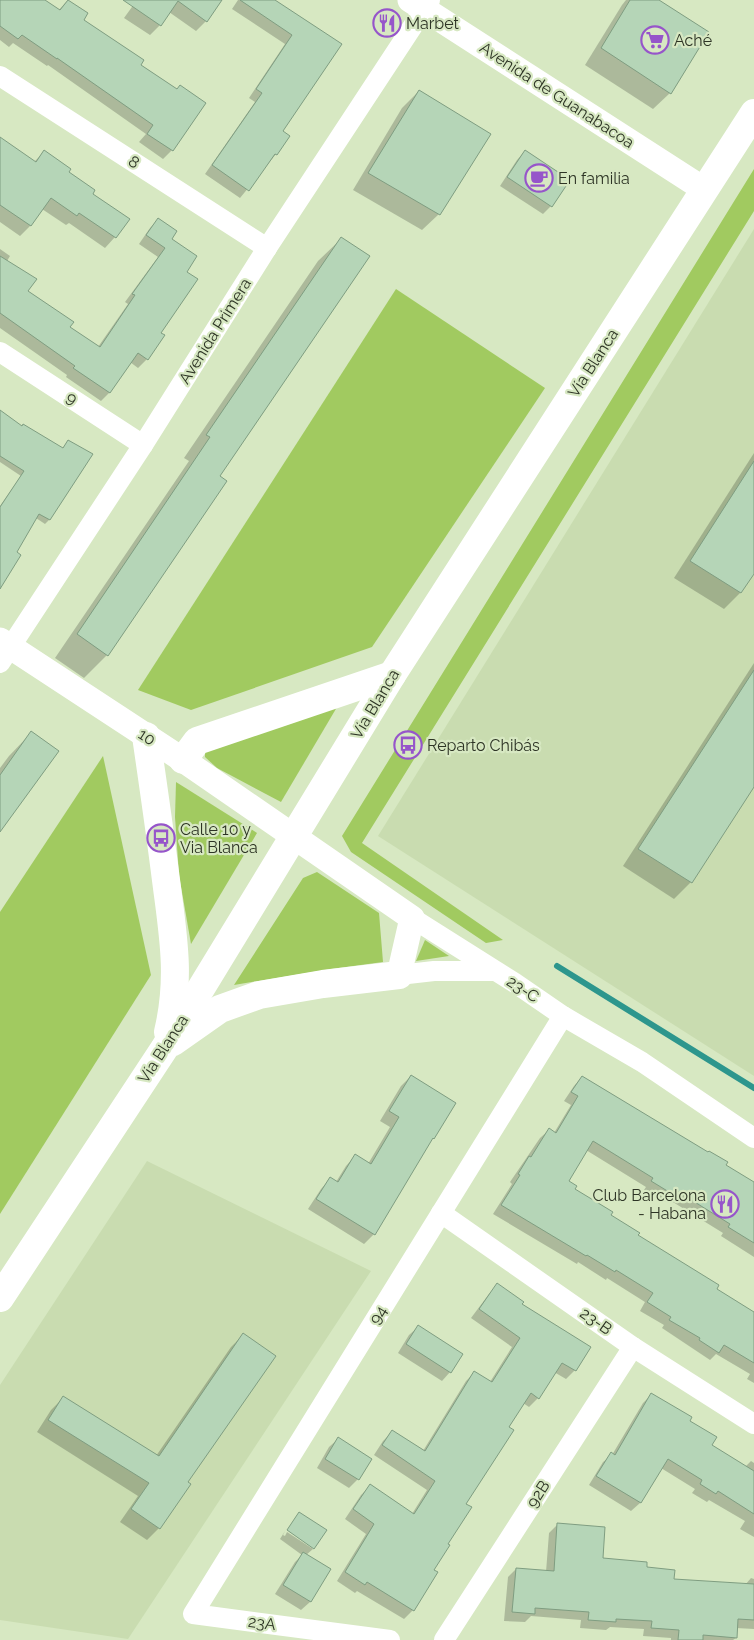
<svg xmlns="http://www.w3.org/2000/svg" width="754" height="1640" font-family="Raleway,sans-serif">
  <style>
    .built { fill: #c9dcb0 }
    .green { fill: #a1ca60 }
    .shadow { fill: #0003 }
    .lines { fill: none; stroke-linecap: round; stroke-linejoin: round }
    .stream { stroke: #2d968d; stroke-width: 6 }
    .building { fill: #b5d5b7; stroke: #7f9d81 }
    .minor { stroke: #fff; stroke-width: 20 }
    .tertiary { stroke: #fff; stroke-width: 25 }
    .primary { stroke: #fff; stroke-width: 28 }
    .labels { text-anchor: middle; dominant-baseline: central; stroke-width: 4.5; stroke-linejoin: round; paint-order: stroke }
    .poi-label { font-size: 16px; fill: #2d3425; stroke: #d7e8c2; text-anchor: start }
    .street-label { font-size: 16px; fill: #2d3425; stroke: #d7e8c2 }
  </style>
  <rect width="100%" height="100%" fill="#d7e8c2"/>
  <g class="built">
    <polygon points="754,229 754,1076 378,836"/>
    <polygon points="147,1161 371,1271 128,1639 0,1620 0,1385"/>
  </g>
  <g class="green">
    <polygon points="754,169 754,211 362,843 503,940 486,943 351,852 342,836"/>
    <polygon points="396,289 545,388 372,647 191,710 138,690"/>
    <polygon points="340,702 281,802 217,768 205,757 205,750"/>
    <polygon points="103,756 151,975 0,1214 0,912"/>
    <polygon points="176,782 257,833 191,944 179,875 175,817"/>
    <polygon points="317,872 379,913 383,962 331,969 234,985 303,878"/>
    <polygon points="425,940 449,956 416,961"/>
  </g>
  <g class="shadow">
    <polygon points="0,0 42,0 58,11 67,1 82,20 139,65 177,90 205,103 172,150 163,159 139,142 146,134 48,65 47,66 13,43 9,47 0,40"/>
    <polygon points="137,0 221,0 206,21 196,31 169,12 160,25 150,35 124,18"/>
    <polygon points="238,0 274,0 340,45 281,131 276,154 240,198 205,174 255,102 249,98 285,44 232,9"/>
    <polygon points="626,0 657,0 670,93 653,109 585,65 622,5"/>
    <polygon points="419,91 439,214 422,230 353,190 402,108"/>
    <polygon points="0,139 34,162 44,152 91,194 128,219 115,237 105,248 69,223 66,225 42,209 30,226 20,236 0,222"/>
    <polygon points="525,151 551,206 543,214 500,186 517,160"/>
    <polygon points="158,220 170,239 185,272 159,333 163,336 147,359 138,368 130,362 109,393 101,401 66,377 67,375 0,328 0,249 10,256 7,261 26,292 69,327 98,347 128,304 125,302 158,257 139,244 150,228"/>
    <polygon points="341,239 218,477 107,655 84,678 55,658 189,461 184,458 318,261"/>
    <polygon points="0,412 22,427 62,449 68,441 91,455 49,520 45,524 36,518 15,553 0,587 0,506 21,476 0,462"/>
    <polygon points="754,453 754,571 740,593 724,609 674,578"/>
    <polygon points="754,663 754,784 691,882 674,899 623,866"/>
    <polygon points="31,733 0,830 0,768 9,756"/>
    <polygon points="411,1076 403,1184 374,1234 364,1244 308,1209 321,1189 330,1179 336,1182 346,1166 355,1156 368,1164 390,1127 380,1121 401,1086"/>
    <polygon points="582,1077 754,1184 754,1257 721,1236 723,1233 668,1199 665,1202 644,1190 646,1187 586,1150 567,1181 573,1189 637,1236 715,1289 753,1313 754,1311 754,1383 747,1379 750,1374 716,1354 710,1360 662,1328 664,1325 640,1311 645,1302 607,1278 606,1280 578,1262 577,1264 493,1214 512,1184 510,1182 540,1138 549,1130 554,1133 571,1105 564,1101 574,1086"/>
    <polygon points="498,1285 520,1305 589,1347 575,1370 566,1379 554,1372 538,1398 529,1407 523,1403 464,1504 447,1544 432,1570 436,1573 413,1610 404,1619 357,1591 355,1593 337,1581 366,1534 345,1519 361,1495 370,1486 412,1514 427,1490 374,1455 383,1441 392,1432 423,1451 466,1381 475,1372 490,1382 512,1347 471,1318 489,1294"/>
    <polygon points="418,1327 450,1372 442,1381 398,1353 409,1335"/>
    <polygon points="243,1335 187,1483 189,1484 159,1528 147,1540 120,1522 138,1496 37,1432 51,1410 63,1398 156,1456 231,1347"/>
    <polygon points="652,1394 688,1421 710,1445 745,1467 751,1461 754,1463 754,1537 740,1529 745,1521 709,1500 707,1502 692,1493 695,1489 661,1468 640,1503 631,1511 589,1485 603,1462 612,1455 643,1403"/>
    <polygon points="338,1439 370,1459 358,1479 349,1488 317,1468 329,1447"/>
    <polygon points="558,1524 601,1559 645,1568 673,1580 745,1585 751,1578 754,1579 754,1629 736,1628 736,1638 733,1640 671,1640 671,1638 643,1636 644,1629 610,1627 606,1630 580,1628 581,1620 531,1616 525,1622 504,1621 508,1577 516,1569 546,1572 549,1533"/>
    <polygon points="285,1531 283,1535 285,1536 287,1532 313,1549 306,1555 329,1570 310,1602 301,1610 275,1594 295,1562 302,1555 280,1539"/>
  </g>
  <g class="lines">
    <polyline class="stream" points="557,966 754,1088"/>
  </g>
  <g class="building">
    <polygon points="0,0 45,0 60,10 68,0 88,13 84,20 144,60 141,65 177,89 180,85 206,103 173,151 147,134 153,125 57,58 57,59 22,35 18,39 0,26"/>
    <polygon points="123,0 222,0 207,22 178,1 161,26"/>
    <polygon points="240,0 275,0 342,44 283,131 290,136 277,155 275,154 249,191 212,165 262,93 256,89 292,35"/>
    <polygon points="630,0 659,0 709,32 671,94 601,48"/>
    <polygon points="419,90 491,134 440,215 368,173"/>
    <polygon points="0,137 36,162 44,150 71,169 69,172 95,190 93,194 130,219 116,238 79,213 77,216 51,198 31,226 0,205"/>
    <polygon points="525,150 570,180 552,207 507,177"/>
    <polygon points="158,218 177,231 172,239 197,256 187,272 198,279 161,333 165,335 148,360 138,353 110,393 73,368 75,366 0,313 0,256 37,279 28,291 74,322 70,327 100,347 135,295 132,294 165,248 146,235"/>
    <polygon points="341,237 370,256 220,476 227,481 108,656 77,634 210,437 206,435"/>
    <polygon points="0,410 22,426 23,424 63,448 68,440 93,454 50,520 39,514 17,552 21,555 0,589 0,507 24,471 0,456"/>
    <polygon points="754,461 754,574 741,593 690,561"/>
    <polygon points="754,670 754,787 692,883 638,849"/>
    <polygon points="31,731 59,751 0,832 0,775"/>
    <polygon points="411,1075 456,1103 434,1139 433,1138 375,1235 316,1199 330,1177 338,1182 355,1154 371,1164 399,1117 389,1111"/>
    <polygon points="582,1076 708,1152 709,1151 728,1162 726,1165 754,1182 754,1243 728,1227 730,1224 677,1191 674,1195 651,1181 653,1178 593,1141 569,1181 577,1186 575,1189 613,1212 611,1215 640,1233 638,1235 719,1285 717,1289 754,1312 754,1363 724,1345 719,1353 699,1340 700,1338 669,1320 671,1317 647,1302 653,1293 616,1270 615,1272 587,1255 586,1256 501,1205 520,1175 518,1174 529,1156 531,1157 549,1128 556,1133 578,1096 571,1092"/>
    <polygon points="497,1283 524,1302 522,1304 591,1347 576,1371 562,1363 539,1399 531,1393 509,1427 514,1430 466,1504 472,1507 448,1544 450,1545 434,1570 438,1572 414,1611 367,1582 365,1585 345,1572 374,1524 353,1509 370,1484 414,1514 435,1481 382,1445 392,1430 425,1451 474,1371 492,1382 520,1338 479,1309"/>
    <polygon points="418,1325 463,1354 451,1373 406,1344"/>
    <polygon points="243,1333 276,1356 188,1482 191,1484 160,1529 131,1509 149,1483 48,1420 63,1396 159,1456"/>
    <polygon points="651,1393 692,1417 690,1421 717,1437 712,1445 754,1471 754,1514 718,1491 716,1494 700,1484 702,1480 668,1459 641,1503 596,1476 611,1452 615,1455"/>
    <polygon points="338,1437 372,1459 359,1480 325,1459"/>
    <polygon points="299,1512 327,1530 314,1549 287,1530"/>
    <polygon points="557,1523 605,1527 603,1558 647,1562 647,1567 675,1570 674,1579 754,1584 754,1620 738,1619 737,1638 703,1635 703,1640 678,1640 679,1630 651,1628 652,1621 616,1619 616,1622 588,1620 589,1612 535,1608 535,1614 512,1612 516,1568 554,1571"/>
    <polygon points="303,1552 331,1569 311,1602 283,1585"/>
  </g>
  <g class="lines">
    <g class="minor">
      <polyline points="0,76 267,248"/>
      <polyline points="0,352 143,445"/>
      <polyline points="0,663 143,445 267,248 430,0"/>
      <polyline points="412,918 515,983 563,1016 642,1062 754,1138"/>
      <polyline points="399,975 434,971 495,971"/>
      <polyline points="441,1213 633,1347 754,1424"/>
      <polyline points="390,1640 193,1614 563,1016"/>
      <polyline points="444,1640 633,1347"/>
    </g>
    <g class="tertiary">
      <polyline points="410,0 705,190"/>
      <polyline points="0,640 183,760 412,918 399,975"/>
    </g>
    <g class="primary">
      <path d="M146,736C153,784 160,832 166,880C173,935 181,977 168,1032"/>
      <polyline points="183,760 197,741 392,675"/>
      <polyline points="173,1042 220,1009 259,995 323,984 399,975"/>
      <polyline points="0,1298 164,1049 392,675 754,113"/>
    </g>
  </g>
  <defs>
    <g id="restaurant-ring" transform="scale(1.4375)"><circle r="9.5" fill="#d7e8c2" stroke="#9655ca" stroke-width="1.5"/><path d="M-5-6h1v4h1v-4h1v4h1v-4h1v5L-1.5 .5V6h-2V.5L-5-1ZM5-6V6H3V1.5H1.5Q1.5-4 5-6Z" fill="#9655ca"/></g>
    <g id="supermarket-ring" transform="scale(1.4375)"><circle r="9.5" fill="#d7e8c2" stroke="#9655ca" stroke-width="1.5"/><path d="M-6-5.5h2.5l.6 2H6L4.5 2H-2.5L-4.4-4H-6ZM-1.5 3.2a1.3 1.3 0 1 0 .1 0ZM3 3.2a1.3 1.3 0 1 0 .1 0Z" fill="#9655ca"/></g>
    <g id="cafe-ring" transform="scale(1.4375)"><circle r="9.5" fill="#d7e8c2" stroke="#9655ca" stroke-width="1.5"/><path d="M-5.5-4.5H6V0H3Q3 3.5 0 3.5H-2.5Q-5.5 3.5-5.5 0ZM3-3.2v2h1.7v-2ZM-6 4.5H4V6H-6Z" fill="#9655ca"/></g>
    <g id="bus-ring" transform="scale(1.4375)"><circle r="9.5" fill="#d7e8c2" stroke="#9655ca" stroke-width="1.5"/><path d="M-5-6H5V4H4V6H2V4H-2V6H-4V4H-5ZM-3.5-4V0h7V-4ZM-3.5 1.2v1.5H-2V1.2ZM2 1.2v1.5H3.5V1.2Z" fill="#9655ca"/></g>
  </defs>
  <g fill-rule="evenodd">
    <use href="#restaurant-ring" x="387" y="23"/>
    <use href="#supermarket-ring" x="655" y="40"/>
    <use href="#cafe-ring" x="539" y="178"/>
    <use href="#bus-ring" x="408" y="745"/>
    <use href="#bus-ring" x="161" y="838"/>
    <use href="#restaurant-ring" x="725" y="1204"/>
  </g>
  <g class="labels">
    <g class="poi-label">
      <text x="406" y="23">Marbet</text>
      <text x="674" y="40">Aché</text>
      <text x="558" y="178">En familia</text>
      <text x="427" y="745">Reparto Chibás</text>
      <text x="180" y="829">Calle 10 y<tspan x="180" dy="18">Via Blanca</tspan></text>
      <text x="706" y="1195" text-anchor="end">Club Barcelona<tspan x="706" dy="18">- Habana</tspan></text>
    </g>
    <g class="street-label">
      <text transform="translate(557 95) rotate(33)">Avenida de Guanabacoa</text>
      <text transform="translate(134 162) rotate(33)">8</text>
      <text transform="translate(215 331) rotate(-58)">Avenida Primera</text>
      <text transform="translate(593 363) rotate(-57)">Vía Blanca</text>
      <text transform="translate(72 398) rotate(33)">9</text>
      <text transform="translate(375 704) rotate(-59)">Vía Blanca</text>
      <text transform="translate(147 737) rotate(33)">10</text>
      <text transform="translate(523 989) rotate(33)">23-C</text>
      <text transform="translate(163 1049) rotate(-57)">Vía Blanca</text>
      <text transform="translate(378 1315) rotate(-58)">94</text>
      <text transform="translate(596 1321) rotate(35)">23-B</text>
      <text transform="translate(538 1494) rotate(-57)">92B</text>
      <text transform="translate(262 1623) rotate(7)">23A</text>
    </g>
  </g>
</svg>
